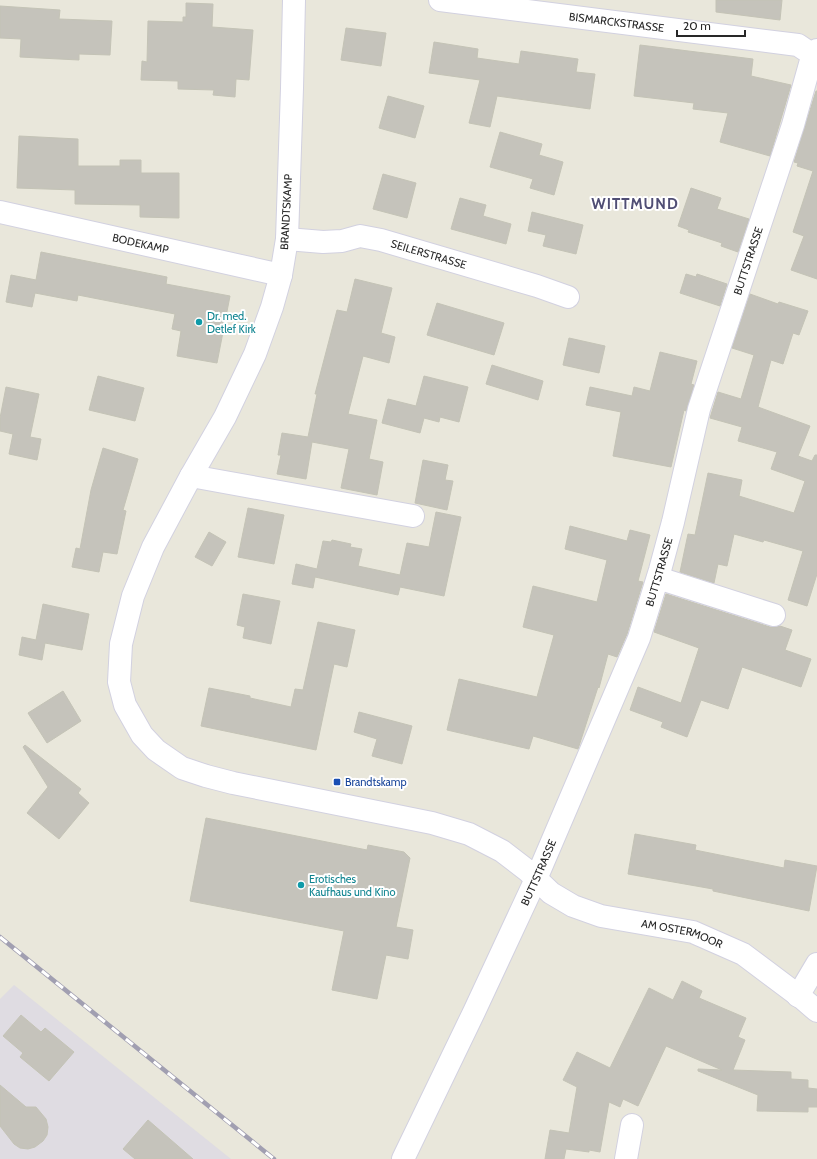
<svg xmlns="http://www.w3.org/2000/svg" width="817" height="1159" font-family="Cabin,sans-serif">
  <style>
    .industrial { fill: #dfdce2 }
    .building { fill: #c5c3bb; stroke: #c4c3b6 }
    .lines { fill: none; stroke-linecap: round; stroke-linejoin: round }
    .minor-casing { stroke: #d2d1e0; stroke-width: 24 }
    .minor { stroke: #fff; stroke-width: 22 }
    .rail-casing { stroke: #a19fb1; stroke-width: 4.5 }
    .rail { stroke: #fff; stroke-width: 3; stroke-dasharray: 9; stroke-linecap: butt }
    .culture-dot { fill: #0f9aa8; stroke: #fff; stroke-width: 1.5 }
    .transit-dot { fill: #1a4fb4; stroke: #fff; stroke-width: 1.5 }
    .labels { text-anchor: middle; dominant-baseline: central; stroke-width: 4; stroke-linejoin: round; paint-order: stroke }
    .street-label { font-size: 11px; fill: #282828; stroke: #fff }
    .culture-label { font-size: 11px; fill: #0d838f; stroke: #fff; text-anchor: start }
    .transit-label { font-size: 11px; fill: #164399; stroke: #fff; text-anchor: start }
    .district-label { font-size: 15px; font-weight: bold; letter-spacing: 1px; fill: #504e74; stroke: #fff }
  </style>
  <rect width="100%" height="100%" fill="#e9e7db"/>
  <polygon class="industrial" points="14,985 231,1159 0,1159 0,999"/>
  <g class="building">
    <polygon points="716,0 782,0 780,20 716,12"/>
    <polygon points="186,3 213,4 212,27 253,30 249,80 236,79 235,97 213,95 214,90 178,89 178,81 141,80 142,61 147,62 148,21 183,22 183,17 186,17"/>
    <polygon points="0,6 60,10 59,19 112,21 110,55 79,54 79,60 20,57 21,39 0,38"/>
    <polygon points="346,28 386,33 381,66 341,60"/>
    <polygon points="434,42 478,49 477,58 519,64 521,51 578,59 576,72 595,74 590,109 497,96 490,127 469,123 480,80 429,73"/>
    <polygon points="640,45 753,59 751,76 791,85 770,156 720,142 728,113 693,109 694,103 634,96"/>
    <polygon points="816,91 817,91 817,279 791,270 804,236 793,232 813,171 797,166 798,163 794,162"/>
    <polygon points="388,96 424,106 415,138 379,128"/>
    <polygon points="500,132 542,144 539,155 563,162 554,195 530,188 533,179 490,167"/>
    <polygon points="19,136 78,139 78,166 120,166 120,160 141,160 141,173 179,173 179,218 140,217 140,205 75,204 75,190 17,188"/>
    <polygon points="383,174 416,183 407,218 373,209"/>
    <polygon points="691,188 721,198 717,209 749,219 738,252 721,246 722,243 688,232 689,230 678,226"/>
    <polygon points="460,198 486,205 483,216 511,224 506,244 451,229"/>
    <polygon points="532,212 583,225 576,254 543,246 546,235 528,231"/>
    <polygon points="41,252 167,277 166,284 230,296 217,363 177,356 181,331 172,329 175,314 78,295 77,301 35,293 32,307 6,302 11,275 36,280"/>
    <polygon points="686,274 696,277 697,274 727,284 720,306 680,293"/>
    <polygon points="355,279 392,288 381,333 395,337 389,363 363,356 348,414 377,420 369,459 383,462 377,495 341,488 349,449 312,442 306,479 277,474 281,455 278,455 282,433 308,437 317,394 315,394 337,310 347,312"/>
    <polygon points="750,294 778,304 779,302 808,311 799,335 793,333 783,364 771,360 758,407 810,426 798,456 812,461 815,455 817,455 817,574 807,606 788,600 803,551 764,540 763,542 734,534 727,566 718,564 714,583 680,572 688,534 695,535 708,473 742,480 739,496 794,513 805,481 771,469 777,452 738,441 742,427 710,418 718,392 741,399 754,355 732,348"/>
    <polygon points="437,303 504,323 494,355 427,335"/>
    <polygon points="569,338 605,346 599,373 563,365"/>
    <polygon points="660,352 697,361 691,384 694,385 686,411 684,410 671,467 613,456 621,412 586,405 590,387 632,396 634,387 650,391"/>
    <polygon points="492,365 543,381 538,400 486,384"/>
    <polygon points="98,376 144,388 135,421 89,410"/>
    <polygon points="424,376 468,387 459,422 440,417 439,422 424,418 420,433 382,423 388,399 416,406"/>
    <polygon points="6,387 39,394 30,437 41,439 37,460 9,454 13,434 0,431 0,418"/>
    <polygon points="103,448 138,459 123,510 126,511 117,554 103,552 99,572 72,567 76,548 80,549 91,490"/>
    <polygon points="423,460 448,465 445,480 453,481 447,510 415,503"/>
    <polygon points="248,508 284,515 274,564 238,557"/>
    <polygon points="436,512 461,517 444,596 400,587 398,595 315,577 313,588 292,584 296,564 317,569 323,541 331,542 332,540 351,544 350,547 362,549 358,566 400,575 407,543 429,547"/>
    <polygon points="570,526 627,541 630,530 650,535 638,581 643,582 627,634 617,657 608,654 599,688 598,687 578,749 533,736 529,749 447,730 459,679 537,697 554,635 523,627 533,586 597,602 607,560 565,549"/>
    <polygon points="209,532 226,542 212,566 195,557"/>
    <polygon points="243,594 280,601 271,644 243,638 245,627 237,625"/>
    <polygon points="666,594 770,627 776,627 780,626 792,630 785,650 811,659 801,687 742,667 728,709 701,700 687,737 661,727 663,722 630,710 638,687 681,703 699,648 654,632"/>
    <polygon points="43,604 89,614 82,650 45,643 42,660 19,655 22,637 36,640"/>
    <polygon points="318,622 355,630 347,667 334,664 316,750 201,726 209,688 250,696 250,698 291,707 295,689 303,690"/>
    <polygon points="63,691 81,721 47,743 28,713"/>
    <polygon points="359,712 412,726 402,764 372,756 377,739 354,732"/>
    <polygon points="25,745 81,789 78,793 89,803 59,839 27,813 48,787 23,747"/>
    <polygon points="206,818 367,850 368,845 404,852 410,858 396,927 413,930 408,959 386,955 377,999 332,990 344,931 190,901"/>
    <polygon points="635,834 696,845 695,850 784,868 785,860 817,866 809,911 713,891 713,889 628,874"/>
    <polygon points="682,981 702,991 699,998 746,1018 738,1037 745,1040 733,1070 791,1072 791,1079 808,1080 808,1088 817,1089 817,1107 808,1107 808,1112 757,1111 758,1095 698,1071 698,1069 722,1070 666,1046 638,1106 623,1099 620,1107 609,1102 600,1152 589,1150 589,1152 566,1149 564,1159 545,1159 550,1130 569,1133 577,1087 563,1080 577,1052 610,1068 649,988 673,1000"/>
    <polygon points="21,1015 41,1032 45,1028 74,1052 49,1081 20,1057 23,1053 3,1036"/>
    <polygon points="0,1085 26,1107 36,1107 46,1119 48,1127 47,1135 43,1141 35,1147 28,1149 20,1148 14,1144 0,1126"/>
    <polygon points="148,1120 193,1159 135,1159 123,1149"/>
  </g>
  <g class="lines">
    <g class="minor-casing">
      <g id="minor">
        <path id="s1" d="M294,0L292,88L287,239L281,275L272,307L255,354L225,417L191,476L153,547L133,596L121,644L119,682L125,705L142,735L156,750L182,768L206,776L233,783L432,823L469,834L502,851L528,871L551,893L573,906L601,916L693,932L743,954L803,999L817,1011"/>
        <path id="s2" d="M440,0L798,45L813,55"/>
        <path id="s3" d="M0,212L281,275"/>
        <path id="s4" d="M287,239L323,242L342,241L360,236L381,240L537,286L568,297"/>
        <polyline points="191,476 413,516"/>
        <polyline points="658,578 774,615"/>
        <polyline points="798,996 817,964"/>
        <path id="s5" d="M403,1159L474,1012L536,879L639,638L660,570L673,522L699,409L793,125L810,64L817,50"/>
        <polyline points="626,1159 632,1125"/>
      </g>
    </g>
    <use href="#minor" class="minor"/>
    <g class="rail-casing">
      <polyline id="rail" points="0,937 274,1159"/>
    </g>
    <use href="#rail" class="rail"/>
  </g>
  <g class="culture-dot">
    <circle cx="199" cy="322" r="4"/>
    <circle cx="301" cy="885" r="4"/>
  </g>
  <rect class="transit-dot" x="333" y="778" width="8" height="8" rx="2"/>
  <g class="labels">
    <g class="street-label">
      <text stroke="none"><textPath href="#s2" startOffset="178">BISMARCKSTRASSE</textPath></text>
      <text transform="translate(286 212) rotate(-87)">BRANDTSKAMP</text>
      <text stroke="none"><textPath href="#s3" startOffset="144">BODEKAMP</textPath></text>
      <text stroke="none"><textPath href="#s4" startOffset="145">SEILERSTRASSE</textPath></text>
      <text stroke="none"><textPath href="#s5" startOffset="965">BUTTSTRASSE</textPath></text>
      <text stroke="none"><textPath href="#s5" startOffset="641">BUTTSTRASSE</textPath></text>
      <text stroke="none"><textPath href="#s5" startOffset="317">BUTTSTRASSE</textPath></text>
      <text stroke="none"><textPath href="#s1" startOffset="1363">AM OSTERMOOR</textPath></text>
    </g>
    <g class="culture-label">
      <text x="207" y="316">Dr. med.<tspan x="207" dy="13">Detlef Kirk</tspan></text>
      <text x="309" y="879">Erotisches<tspan x="309" dy="13">Kaufhaus und Kino</tspan></text>
    </g>
    <g class="transit-label">
      <text x="345" y="782">Brandtskamp</text>
    </g>
    <g class="district-label">
      <text x="635" y="204">WITTMUND</text>
    </g>
  </g>
  <path d="M677 30v6h68v-6" fill="none" stroke="#282828" stroke-width="2"/>
  <text x="683" y="30" font-size="12" fill="#282828" stroke="#ffffff" stroke-width="3" paint-order="stroke">20 m</text>
</svg>
